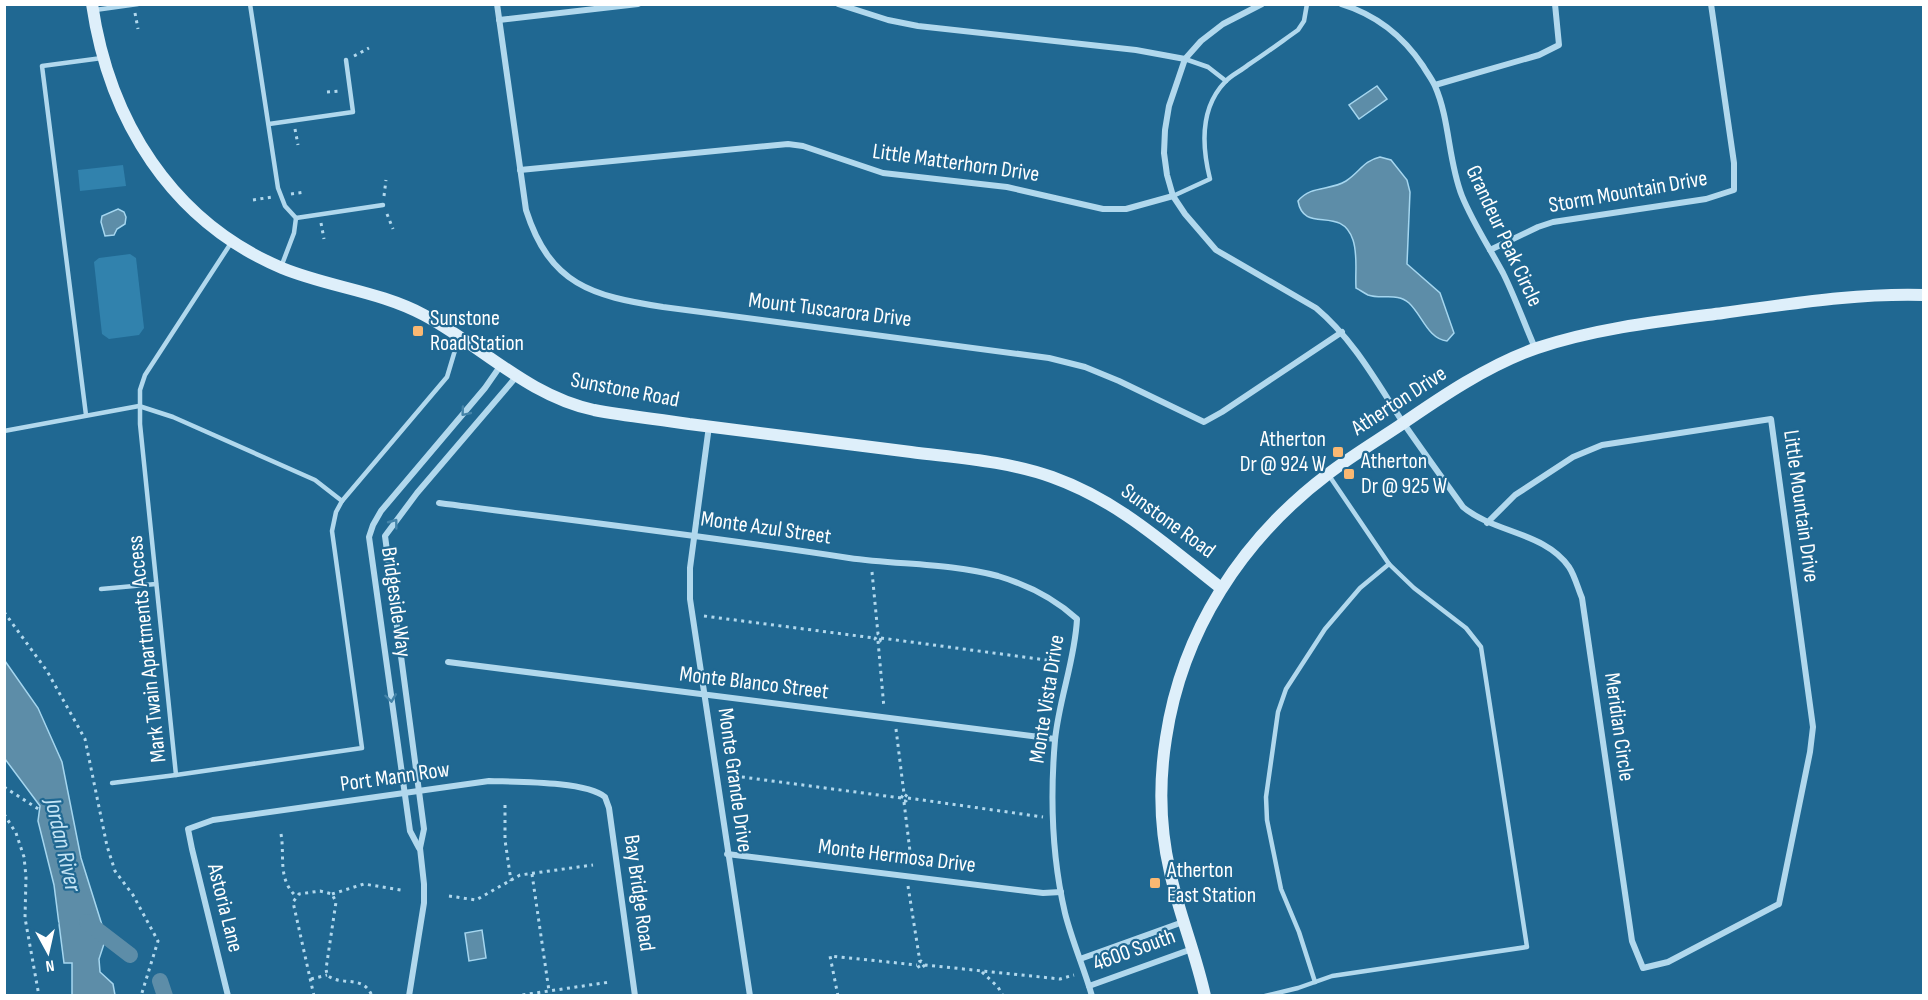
<svg xmlns="http://www.w3.org/2000/svg" width="1928" height="1000" font-family="'Sofia Sans Condensed',sans-serif">
  <style>
    .green { fill: #3182ad }
    .water { fill: #5d8da8; stroke: #a5d6ef; stroke-width: 1.5 }
    .lines { fill: none; stroke-linecap: round; stroke-linejoin: round }
    .canal { stroke: #5d8da8; stroke-width: 16 }
    .path { stroke: #b1d8ed; stroke-width: 3; stroke-dasharray: 3 4.5; stroke-linecap: butt }
    .lane { stroke: #b1d8ed; stroke-width: 4.5 }
    .street { stroke: #b1d8ed; stroke-width: 6 }
    .secondary { stroke: #deeffa; stroke-width: 12 }
    .oneway { stroke: #4484a9 }
    .poi-dot { fill: #fab872; stroke: #206892; stroke-width: 2 }
    .labels { text-anchor: middle; dominant-baseline: central; stroke-width: 4.5; stroke-linejoin: round; paint-order: stroke }
    .street-label { font-size: 22px; fill: #fff; stroke: #206892 }
    .poi-label { font-size: 22px; fill: #fff; stroke: #206892; text-anchor: start }
    .water-label { font-size: 24px; font-style: italic; fill: #c4e4f5; stroke: #206892 }
  </style>
  <rect width="100%" height="100%" fill="#206892"/>
  <g class="green">
    <polygon points="123,165 126,186 80,191 78,170"/>
    <polygon points="130,254 136,258 144,328 139,335 109,339 102,334 94,262 99,258"/>
  </g>
  <g class="water">
    <polygon points="1377,86 1387,99 1359,119 1349,105"/>
    <path d="M1380,157L1391,160L1407,180L1410,192L1407,264L1440,293L1454,333L1447,341C1428,339 1422,315 1409,303C1397,292 1382,300 1368,295C1364,293 1360,290 1356,288C1355,272 1358,255 1353,240C1341,204 1304,235 1298,201C1311,185 1330,191 1346,181C1360,172 1363,161 1380,157Z"/>
    <polygon points="118,209 124,212 126,217 125,224 117,229 114,235 105,236 101,222 102,216"/>
    <polygon points="5,661 38,708 62,762 81,858 102,925 104,944 99,959 100,972 113,984 115,995 72,995 72,963 64,963 54,885 38,821 40,806 5,759"/>
    <polygon points="482,930 486,958 469,961 465,933"/>
  </g>
  <g class="lines">
    <g class="canal">
      <polyline points="87,922 130,955"/>
      <polyline points="160,981 165,996"/>
    </g>
    <g class="path">
      <polyline points="135,13 138,29"/>
      <polyline points="354,56 369,48"/>
      <polyline points="327,92 340,91"/>
      <polyline points="295,129 298,145"/>
      <polyline points="291,194 305,192"/>
      <polyline points="384,196 386,180"/>
      <polyline points="253,200 272,197"/>
      <polyline points="387,214 393,229"/>
      <polyline points="321,223 324,239"/>
      <polyline points="872,572 878,634 881,638 880,641 875,639 878,634"/>
      <polyline points="4,612 47,671 85,739 107,846 115,871 133,895 158,941 141,996"/>
      <polyline points="704,616 874,638"/>
      <polyline points="881,638 1061,662"/>
      <polyline points="878,641 884,708"/>
      <polyline points="896,729 904,794 901,798 903,801 906,801 908,797 904,794"/>
      <polyline points="727,775 901,798"/>
      <polyline points="4,787 40,810"/>
      <polyline points="908,798 1043,817"/>
      <polyline points="904,802 912,868"/>
      <polyline points="505,805 505,840 511,881"/>
      <polyline points="4,814 16,833 24,857 26,877 25,918 39,996"/>
      <path d="M281,834C285,856 277,880 297,897"/>
      <polyline points="532,874 549,991"/>
      <polyline points="908,886 920,962"/>
      <polyline points="332,894 364,884 401,890"/>
      <polyline points="449,896 476,900 520,875 593,865"/>
      <polyline points="925,965 920,969 917,964 921,961 925,965 1060,979 1074,975"/>
      <polyline points="982,972 998,987 1003,996"/>
      <polyline points="311,979 327,975"/>
      <path d="M314,996L293,902L299,894L320,891L332,894L336,902L326,969L327,975C342,987 363,974 372,996"/>
      <polyline points="515,996 610,982"/>
      <polyline points="838,996 830,956 917,965"/>
    </g>
    <g class="lane">
      <polyline points="250,4 278,188 285,206 296,218 294,233 281,267"/>
      <polyline points="95,10 138,4"/>
      <polyline points="1185,59 1208,67 1226,81"/>
      <polyline points="269,124 353,112 346,60"/>
      <path d="M1173,196L1210,179C1202,147 1200,108 1225,82C1231,75 1241,71 1248,65C1265,54 1281,42 1298,30L1304,21L1307,4"/>
      <polyline points="296,218 383,205"/>
      <polyline points="231,243 145,375 140,390 140,424 176,775 362,748 332,531 336,512 342,501 447,377 459,337"/>
      <polyline points="86,415 42,66 102,58"/>
      <polyline points="4,431 139,406 173,417 315,480 342,501"/>
      <polyline points="101,589 156,584"/>
      <polyline points="112,783 176,775"/>
      <polyline points="1315,982 1299,932 1281,889 1267,820 1266,797 1278,712 1286,689 1325,629 1360,588 1389,564"/>
      <polyline points="1265,996 1298,988 1332,976 1527,947 1481,647 1466,628 1414,588 1389,564 1328,474"/>
    </g>
    <g class="street">
      <path d="M497,4L526,210C550,285 592,296 663,307L1049,358L1085,367L1119,381L1204,422L1222,412L1342,332"/>
      <polyline points="838,4 888,20 918,26 1136,50 1185,59"/>
      <path d="M1262,4L1223,24L1201,41L1185,59L1169,106L1165,130L1164,153L1167,175L1173,196L1185,214L1216,250L1316,308C1353,339 1376,381 1402,421C1422,450 1443,479 1463,507C1494,533 1545,532 1569,567C1575,576 1578,589 1582,598L1632,941L1643,968L1668,962L1779,904L1810,752L1813,727L1771,419L1602,445L1573,457L1515,495L1487,523"/>
      <path d="M1341,4C1377,15 1403,36 1423,66C1427,73 1432,79 1435,86C1450,120 1448,161 1462,196C1473,223 1489,247 1503,273C1515,297 1524,323 1535,348"/>
      <polyline points="499,20 638,4"/>
      <polyline points="1435,85 1539,55 1559,45 1555,4"/>
      <polyline points="520,170 788,144 803,146 883,173 1007,187 1103,209 1126,209 1173,196"/>
      <polyline points="1490,250 1538,227 1553,222 1706,199 1734,190 1734,163 1711,4"/>
      <polyline points="709,426 690,568 690,599 750,996"/>
      <path d="M439,503C576,521 713,537 849,558C898,565 950,563 998,576C1028,585 1054,598 1077,619C1075,660 1059,699 1055,740C1050,798 1052,857 1065,913C1072,941 1084,968 1092,996"/>
      <polyline points="448,662 1055,739"/>
      <polyline points="419,848 410,831 369,537 373,525 381,511 485,388 501,365"/>
      <polyline points="727,854 1043,893 1061,892"/>
      <polyline points="1080,959 1183,922"/>
      <polyline points="1089,986 1192,949"/>
      <path d="M228,996L192,849L188,829L213,820L489,781C516,782 586,781 605,797L609,808L635,996"/>
      <polyline points="409,996 424,903 424,884 420,848 424,829 385,536 417,493 516,377"/>
    </g>
    <g class="secondary">
      <path d="M92,4C109,120 171,221 282,268C328,287 379,291 424,315C482,346 528,396 594,410C626,416 657,419 689,424C763,434 837,442 911,452C958,458 1007,461 1052,477C1119,501 1166,545 1221,588"/>
      <path d="M1205,996C1196,954 1179,914 1170,872C1160,829 1159,782 1166,738C1182,631 1242,539 1328,474C1350,457 1375,442 1399,426C1441,397 1488,365 1537,348C1597,328 1661,321 1723,313C1791,304 1855,293 1924,295"/>
    </g>
  </g>
  <defs><path id="oneway-chevron" d="M-2-3.5L2.5 0L-2 3.5" fill="none" stroke-width="1.6" stroke-linecap="round" stroke-linejoin="round" transform="scale(1.5)"/></defs>
  <g class="oneway">
    <use href="#oneway-chevron" transform="translate(465 412) rotate(130)"/>
    <use href="#oneway-chevron" transform="translate(394 523) rotate(-53)"/>
    <use href="#oneway-chevron" transform="translate(391 698) rotate(82)"/>
  </g>
  <g class="poi-dot">
    <rect x="412" y="325" width="12" height="12" rx="3"/>
    <rect x="1332" y="446" width="12" height="12" rx="3"/>
    <rect x="1343" y="468" width="12" height="12" rx="3"/>
    <rect x="1149" y="877" width="12" height="12" rx="3"/>
  </g>
  <g class="labels">
    <g class="street-label">
      <text transform="translate(956 163) rotate(8)">Little Matterhorn Drive</text>
      <text transform="translate(1628 192) rotate(-10)">Storm Mountain Drive</text>
      <text transform="translate(1504 236) rotate(65)">Grandeur Peak Circle</text>
      <text transform="translate(830 310) rotate(7)">Mount Tuscarora Drive</text>
      <text transform="translate(625 390) rotate(11)">Sunstone Road</text>
      <text transform="translate(1399 401) rotate(-33)">Atherton Drive</text>
      <text transform="translate(1801 506) rotate(82)">Little Mountain Drive</text>
      <text transform="translate(1168 521) rotate(36)">Sunstone Road</text>
      <text transform="translate(766 528) rotate(8)">Monte Azul Street</text>
      <text transform="translate(396 602) rotate(82)">Bridgeside Way</text>
      <text transform="translate(147 649) rotate(-96)">Mark Twain Apartments Access</text>
      <text transform="translate(754 683) rotate(7)">Monte Blanco Street</text>
      <text transform="translate(1047 699) rotate(-81)">Monte Vista Drive</text>
      <text transform="translate(1619 727) rotate(82)">Meridian Circle</text>
      <text transform="translate(395 777) rotate(-8)">Port Mann Row</text>
      <text transform="translate(735 780) rotate(82)">Monte Grande Drive</text>
      <text transform="translate(897 856) rotate(7)">Monte Hermosa Drive</text>
      <text transform="translate(639 893) rotate(82)">Bay Bridge Road</text>
      <text transform="translate(225 908) rotate(76)">Astoria Lane</text>
      <text transform="translate(1134 950) rotate(-20)">4600 South</text>
    </g>
    <g class="poi-label">
      <text x="430" y="318">Sunstone<tspan x="430" dy="25">Road Station</tspan></text>
      <text x="1326" y="439" text-anchor="end">Atherton<tspan x="1326" dy="25">Dr @ 924 W</tspan></text>
      <text x="1361" y="461">Atherton<tspan x="1361" dy="25">Dr @ 925 W</tspan></text>
      <text x="1167" y="870">Atherton<tspan x="1167" dy="25">East Station</tspan></text>
    </g>
    <g class="water-label">
      <text transform="translate(63 845) rotate(77)">Jordan River</text>
    </g>
  </g>
  <rect width="1928" height="1000" fill="none" stroke="#ffffff" stroke-width="12"/>
  <g transform="translate(48 952) rotate(172)" stroke="#206892" stroke-width="4.5" paint-order="stroke">
  <path d="M0-4.5L10 22L0 15L-10 22Z" fill="#ffffff"/>
  <text y="-9" font-size="16" font-weight="bold" text-anchor="middle" fill="#ffffff">N</text>
  </g>
</svg>
